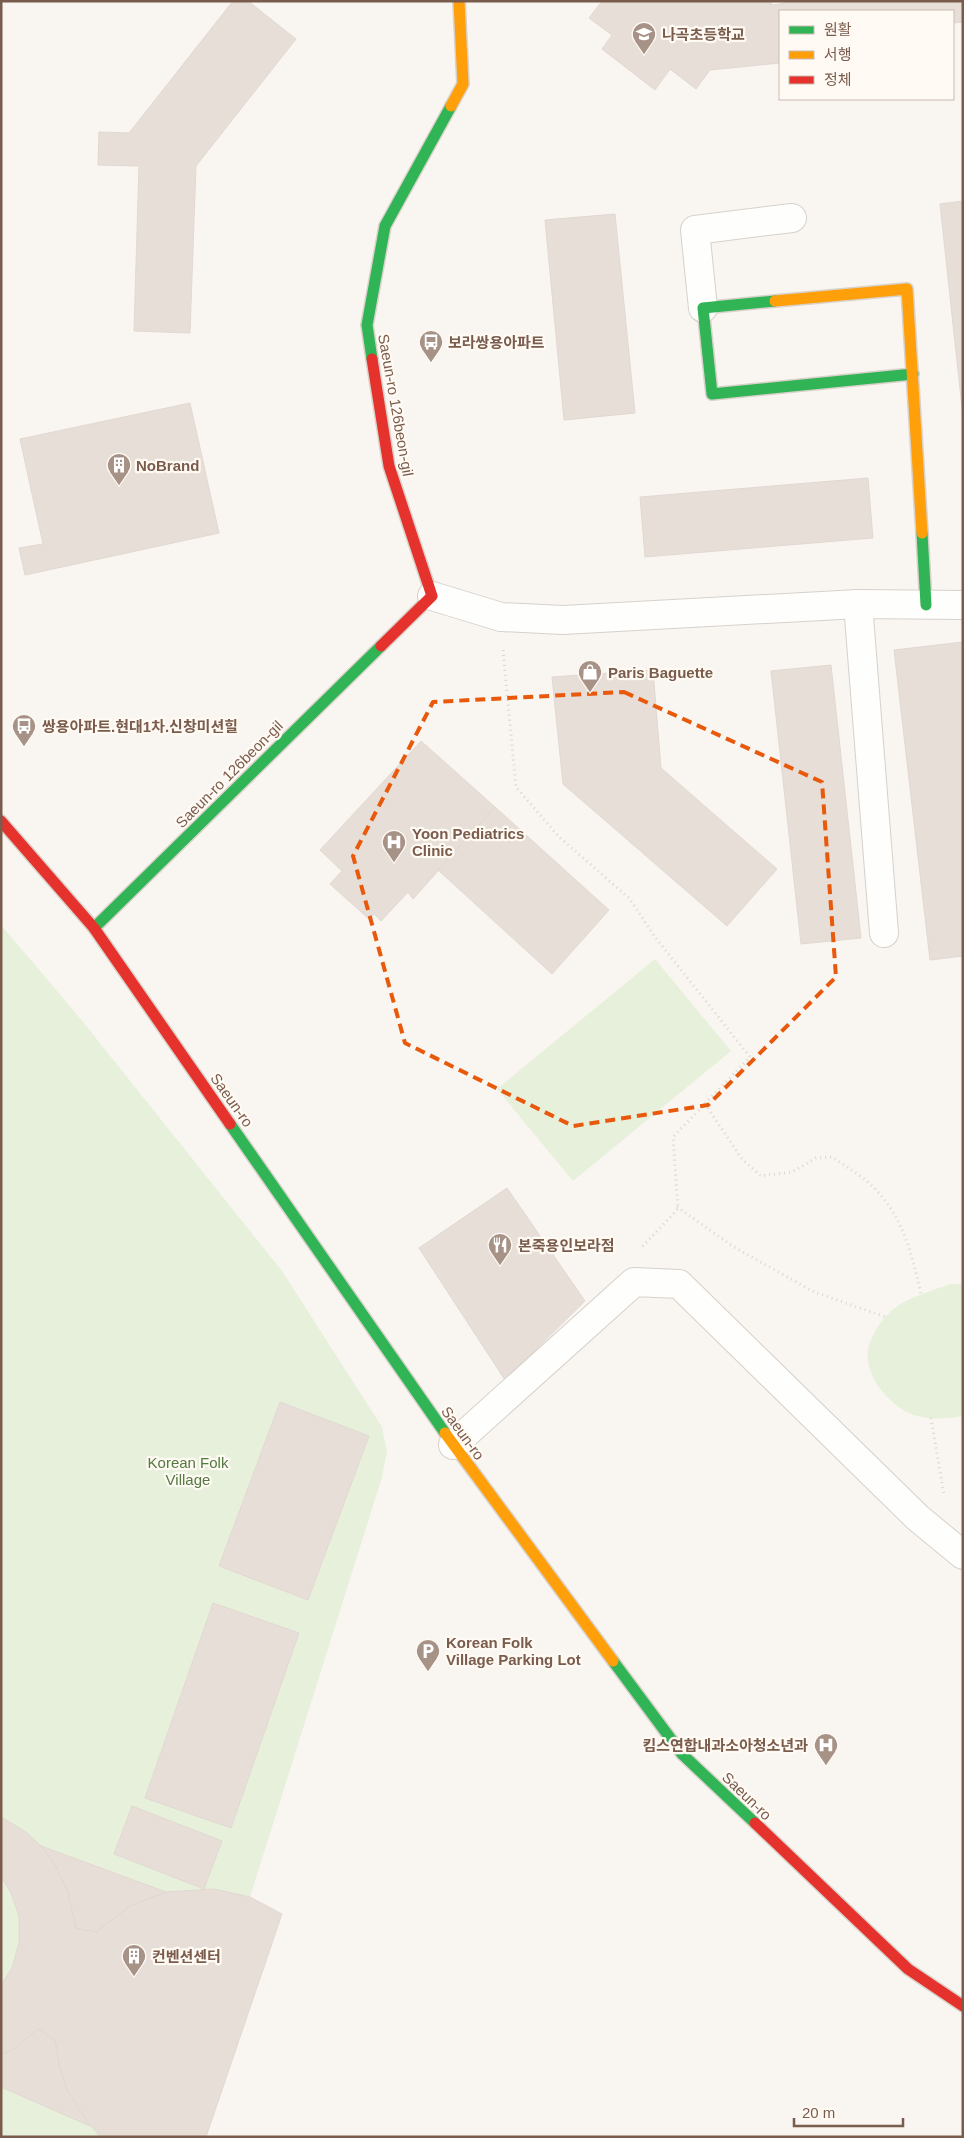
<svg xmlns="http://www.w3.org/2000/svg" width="964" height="2138" font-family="Arial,'Noto Sans KR',sans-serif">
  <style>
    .green { fill: #e7f0db }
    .building { fill: #e6ded7; stroke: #e2d8d2 }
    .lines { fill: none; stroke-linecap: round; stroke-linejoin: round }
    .street-casing { stroke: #d7d1cb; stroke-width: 30 }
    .fast-casing { stroke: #d9d2cb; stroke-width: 14 }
    .slow-casing { stroke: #d9d2cb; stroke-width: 14 }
    .jam-casing { stroke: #d9d2cb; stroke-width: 14 }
    .path { stroke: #dcd5d0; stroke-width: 3; stroke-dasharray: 1 4; stroke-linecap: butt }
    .street { stroke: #fefefd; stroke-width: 28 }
    .fast { stroke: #30b455; stroke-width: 11 }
    .slow { stroke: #ff9f0a; stroke-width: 11 }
    .jam { stroke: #e5322d; stroke-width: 11 }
    .marked { fill: none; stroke: #e8590c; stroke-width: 4; stroke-dasharray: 10 6; stroke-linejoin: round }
    .labels { text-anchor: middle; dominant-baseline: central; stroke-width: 4.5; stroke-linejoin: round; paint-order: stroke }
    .poi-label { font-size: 15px; font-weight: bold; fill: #7a5c4d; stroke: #fffaf3; text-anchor: start }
    .street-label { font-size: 15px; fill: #7a5c4d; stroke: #fffaf3 }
    .park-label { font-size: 15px; fill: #537a41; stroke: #fffaf3 }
  </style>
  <rect width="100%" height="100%" fill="#f9f5f0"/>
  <g class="green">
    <polygon points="1,925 79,1017 282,1271 382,1427 387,1452 382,1477 250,1897 282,1914 206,2137 1,2137"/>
    <polygon points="655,959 731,1051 573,1181 497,1089"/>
    <path d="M950,1284H963V1416C946,1419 930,1420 914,1415C890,1407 864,1376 868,1350C870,1337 881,1320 891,1311C906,1298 931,1291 950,1284Z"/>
  </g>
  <g class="building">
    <polygon points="233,1 248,1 296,39 196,166 190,333 134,331 139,166 98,165 99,132 129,133"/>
    <polygon points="602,1 769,1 773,5 799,1 963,1 963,22 953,23 953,11 780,11 780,63 710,70 696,89 670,69 655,90 602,49 612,35 589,18"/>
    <polygon points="963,201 963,417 940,204"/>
    <polygon points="615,214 635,413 564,420 545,220"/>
    <polygon points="190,403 219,533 25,575 19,548 43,544 20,439"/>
    <polygon points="868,478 873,538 645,557 640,497"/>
    <polygon points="963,642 963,956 930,960 894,650"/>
    <polygon points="831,665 861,938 801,944 771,671"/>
    <polygon points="653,670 661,768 777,869 727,926 563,784 552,677"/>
    <polygon points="421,741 495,807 413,899 408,892 381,921 374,914 369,919 330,884 342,871 320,850"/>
    <polygon points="495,807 609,910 552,974 438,870"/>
    <polygon points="507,1188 585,1301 505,1380 419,1248"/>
    <polygon points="280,1402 369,1436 308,1600 219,1566"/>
    <polygon points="213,1603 299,1633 231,1828 145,1798"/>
    <polygon points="132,1806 222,1841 204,1889 114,1854"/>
    <polygon points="1,1817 26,1832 41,1846 56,1866 68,1892 76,1928 96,1932 130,1906 166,1892 214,1889 250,1897 282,1914 206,2137 101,2137 82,2116 66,2088 59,2064 55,2040 38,2029 14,2049 1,2055 1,1985 12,1968 19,1943 19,1916 11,1893 1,1876"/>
    <polygon points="41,1846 166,1892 130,1906 96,1932 76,1928 68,1892 56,1866"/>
    <polygon points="38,2029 55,2040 59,2064 66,2088 90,2126 1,2087 1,2055 14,2049"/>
  </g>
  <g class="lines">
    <g class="street-casing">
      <g id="street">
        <polyline points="703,308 695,230 792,218"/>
        <polyline points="432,596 501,617 563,620 858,604 963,605"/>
        <polyline points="858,604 884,933"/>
        <polyline points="453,1445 634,1282 679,1284 918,1518 963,1555"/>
      </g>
    </g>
    <g class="fast-casing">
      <g id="fast">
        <polyline points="775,301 703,308 712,394 913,374"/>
        <polyline points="372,359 367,325 385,226 451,106"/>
        <polyline points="922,533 926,605"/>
        <polyline points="94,928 381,646"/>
        <polyline points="230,1124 445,1433"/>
        <polyline points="613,1661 682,1754 755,1823"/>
      </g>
    </g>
    <g class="slow-casing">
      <g id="slow">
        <polyline points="451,106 463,84 459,1"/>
        <polyline points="775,301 907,289 922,533"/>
        <polyline points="445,1433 613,1661"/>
      </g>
    </g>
    <g class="jam-casing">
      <g id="jam">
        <polyline points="372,359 389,466 432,596 381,646"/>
        <polyline points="1,821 94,928 230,1124"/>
        <polyline points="755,1823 908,1969 963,2006"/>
      </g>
    </g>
    <g class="path">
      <polyline points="503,650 516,787 559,837 629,898 655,937 750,1057 673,1137 678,1209 640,1249"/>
      <path d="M705,1104L742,1159L761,1176L792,1172L816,1158L832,1157C845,1166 859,1174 870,1184C903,1214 912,1254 921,1295"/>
      <polyline points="677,1207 734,1247 814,1292 886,1317"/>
      <polyline points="931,1418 944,1495"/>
    </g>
    <use href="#street" class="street"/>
    <use href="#fast" class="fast"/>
    <use href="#slow" class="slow"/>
    <use href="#jam" class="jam"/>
  </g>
  <path class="marked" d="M624,692L822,782L836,977L708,1105L573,1126L405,1043L353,856L433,702Z"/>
  <defs>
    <g id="school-pin" transform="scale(1.25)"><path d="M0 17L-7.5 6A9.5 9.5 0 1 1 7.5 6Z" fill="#a69286" stroke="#fffaf3"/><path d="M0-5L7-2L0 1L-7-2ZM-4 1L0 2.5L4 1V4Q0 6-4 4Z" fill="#fff"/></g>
    <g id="bus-pin" transform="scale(1.25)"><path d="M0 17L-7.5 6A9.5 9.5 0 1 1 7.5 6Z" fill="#a69286" stroke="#fffaf3"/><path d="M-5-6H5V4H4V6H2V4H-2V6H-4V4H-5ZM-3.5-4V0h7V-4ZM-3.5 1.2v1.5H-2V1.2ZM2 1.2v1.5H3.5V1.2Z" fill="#fff"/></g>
    <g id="building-pin" transform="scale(1.25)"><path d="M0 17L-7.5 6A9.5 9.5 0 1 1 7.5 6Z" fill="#a69286" stroke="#fffaf3"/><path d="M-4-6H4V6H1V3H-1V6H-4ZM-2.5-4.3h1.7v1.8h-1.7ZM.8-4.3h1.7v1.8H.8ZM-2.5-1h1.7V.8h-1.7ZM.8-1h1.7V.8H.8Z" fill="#fff"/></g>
    <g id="shop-pin" transform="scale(1.25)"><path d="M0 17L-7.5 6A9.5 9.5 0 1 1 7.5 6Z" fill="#a69286" stroke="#fffaf3"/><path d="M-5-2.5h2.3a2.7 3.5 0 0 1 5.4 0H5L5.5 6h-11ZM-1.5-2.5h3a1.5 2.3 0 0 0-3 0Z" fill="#fff"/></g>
    <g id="hospital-pin" transform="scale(1.25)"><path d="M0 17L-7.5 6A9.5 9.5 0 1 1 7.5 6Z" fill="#a69286" stroke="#fffaf3"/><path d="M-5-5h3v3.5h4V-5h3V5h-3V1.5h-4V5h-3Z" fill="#fff"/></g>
    <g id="restaurant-pin" transform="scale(1.25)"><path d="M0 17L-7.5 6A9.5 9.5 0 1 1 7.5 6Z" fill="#a69286" stroke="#fffaf3"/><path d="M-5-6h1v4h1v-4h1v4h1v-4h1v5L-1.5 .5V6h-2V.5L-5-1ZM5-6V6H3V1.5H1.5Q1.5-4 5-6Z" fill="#fff"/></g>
    <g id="parking-pin" transform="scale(1.25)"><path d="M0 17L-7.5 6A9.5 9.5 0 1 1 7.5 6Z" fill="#a69286" stroke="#fffaf3"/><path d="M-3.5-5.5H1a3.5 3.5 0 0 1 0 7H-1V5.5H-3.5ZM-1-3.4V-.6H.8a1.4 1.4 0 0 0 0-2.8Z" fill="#fff"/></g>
  </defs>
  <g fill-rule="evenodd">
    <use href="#school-pin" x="644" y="34"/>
    <use href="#bus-pin" x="431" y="342"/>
    <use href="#building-pin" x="119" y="465"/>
    <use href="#shop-pin" x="590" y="672"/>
    <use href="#bus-pin" x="24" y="726"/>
    <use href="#hospital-pin" x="394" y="842"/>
    <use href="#restaurant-pin" x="500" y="1245"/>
    <use href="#parking-pin" x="428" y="1651"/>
    <use href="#hospital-pin" x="826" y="1745"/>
    <use href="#building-pin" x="134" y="1956"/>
  </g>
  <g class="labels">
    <g class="poi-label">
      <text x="662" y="34">나곡초등학교</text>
      <text x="448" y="342">보라쌍용아파트</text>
      <text x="136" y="465">NoBrand</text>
      <text x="608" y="672">Paris Baguette</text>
      <text x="42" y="726">쌍용아파트.현대1차.신창미션힐</text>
      <text x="412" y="833">Yoon Pediatrics<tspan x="412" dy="17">Clinic</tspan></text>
      <text x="518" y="1245">본죽용인보라점</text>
      <text x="446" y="1642">Korean Folk<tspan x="446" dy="17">Village Parking Lot</tspan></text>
      <text x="808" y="1745" text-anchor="end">킴스연합내과소아청소년과</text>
      <text x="152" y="1956">컨벤션센터</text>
    </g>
    <g class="street-label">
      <text transform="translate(396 405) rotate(80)">Saeun-ro 126beon-gil</text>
      <text transform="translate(229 774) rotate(-45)">Saeun-ro 126beon-gil</text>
      <text transform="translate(232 1100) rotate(55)">Saeun-ro</text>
      <text transform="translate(463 1433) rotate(54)">Saeun-ro</text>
      <text transform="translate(747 1796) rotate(44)">Saeun-ro</text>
    </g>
    <g class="park-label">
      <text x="188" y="1462">Korean Folk<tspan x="188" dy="17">Village</tspan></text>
    </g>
  </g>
  <rect width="964" height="2138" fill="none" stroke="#7a5c4d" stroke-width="5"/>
  <rect x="779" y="10" width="175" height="90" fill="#fffaf3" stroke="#cabbb1"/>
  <rect x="789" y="26" width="25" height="8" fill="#30b455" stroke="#cabbb1"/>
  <text x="824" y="35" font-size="15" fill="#7a5c4d">원활</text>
  <rect x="789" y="51" width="25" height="8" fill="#ff9f0a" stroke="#cabbb1"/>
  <text x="824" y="60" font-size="15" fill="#7a5c4d">서행</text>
  <rect x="789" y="76" width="25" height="8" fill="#e5322d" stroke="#cabbb1"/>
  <text x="824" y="85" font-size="15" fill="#7a5c4d">정체</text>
  <path d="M794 2118v8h109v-8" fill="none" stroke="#7a5c4d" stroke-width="2.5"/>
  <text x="802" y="2118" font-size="15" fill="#7a5c4d" stroke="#fffaf3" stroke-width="4" paint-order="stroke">20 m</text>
</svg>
